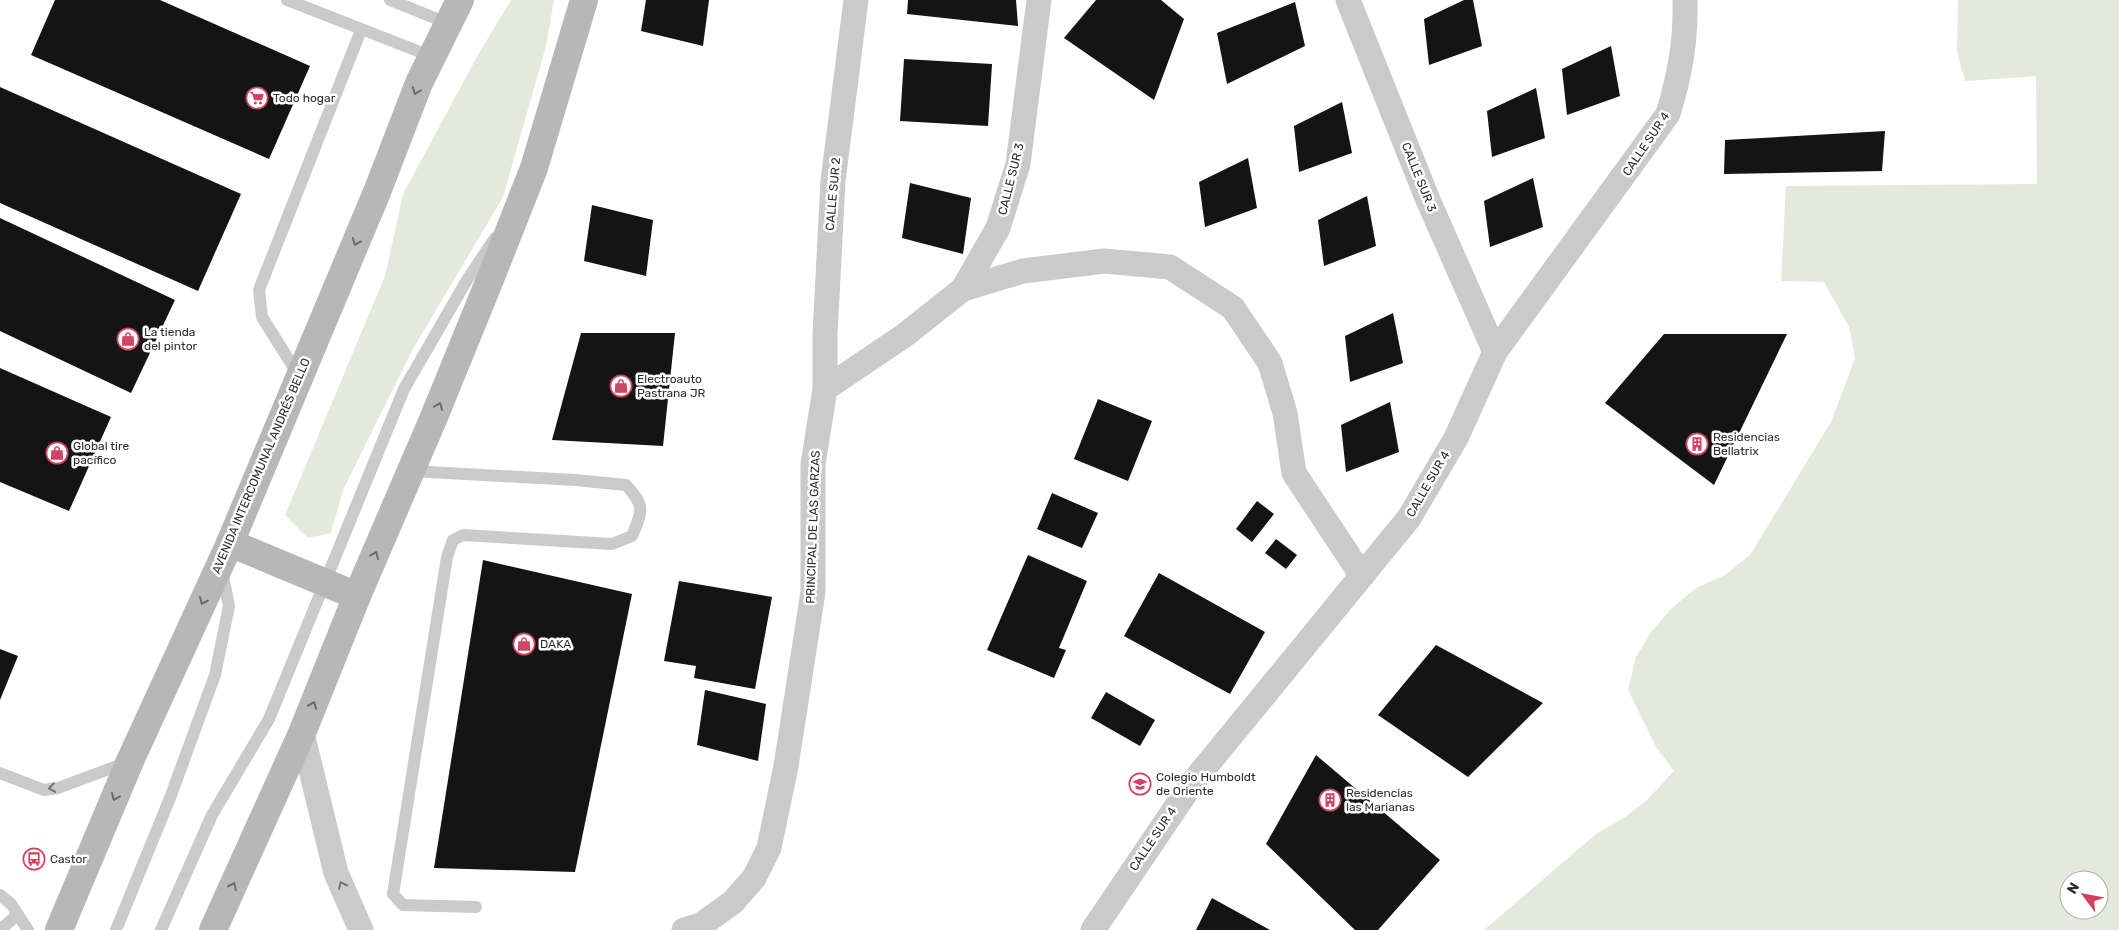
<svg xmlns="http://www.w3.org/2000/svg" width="2119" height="930" font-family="Rubik,sans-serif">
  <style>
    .green { fill: #e5e9dc; fill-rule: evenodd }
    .building { fill: #141414 }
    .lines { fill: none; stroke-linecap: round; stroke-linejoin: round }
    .lane { stroke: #cacaca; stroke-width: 12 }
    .street { stroke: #cacaca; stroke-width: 25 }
    .secondary { stroke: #b7b7b7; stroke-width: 28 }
    .oneway { stroke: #6b6b6b }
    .oneway2 { stroke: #747474 }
    .labels { text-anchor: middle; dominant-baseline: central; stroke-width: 5; stroke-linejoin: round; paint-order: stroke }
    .poi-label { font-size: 12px; fill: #2d2d2d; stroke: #fff; text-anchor: start }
    .street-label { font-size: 12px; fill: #2d2d2d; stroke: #fff }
  </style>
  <rect width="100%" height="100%" fill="#fff"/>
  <g class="green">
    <polygon points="511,0 554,0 546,46 503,197 413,349 343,490 331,533 308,538 285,515 385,276 403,194 479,53"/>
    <path d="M1958,0H2119V930H1484L1597,833L1624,818L1648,799L1674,771L1656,747L1628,690L1636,657L1651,632L1672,608L1696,588L1725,575L1750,555L1831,422L1855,358L1849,327L1824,282L1781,281L1786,186L2037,184L2036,76L1965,81L1957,52ZM2069,880H2099V910H2069Z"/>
  </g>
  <g class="building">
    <polygon points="55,0 160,0 310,66 269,159 31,55"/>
    <polygon points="646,0 709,0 703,46 641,31"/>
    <polygon points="908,0 1016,0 1018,26 907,14"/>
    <polygon points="1096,0 1161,0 1184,19 1154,100 1064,38"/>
    <polygon points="1464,0 1473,0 1482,46 1429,65 1424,19"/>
    <polygon points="1295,2 1305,46 1227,84 1217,33"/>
    <polygon points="1611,46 1620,96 1567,115 1562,69"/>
    <polygon points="904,59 992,64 988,126 900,121"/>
    <polygon points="0,87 241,194 198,291 0,203"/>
    <polygon points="1536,88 1545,138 1492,157 1487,111"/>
    <polygon points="1342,102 1352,153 1299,172 1294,126"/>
    <polygon points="1885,131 1882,171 1724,174 1725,140"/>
    <polygon points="1248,158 1257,208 1205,227 1199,182"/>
    <polygon points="1533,178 1543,227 1490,247 1484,201"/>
    <polygon points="910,183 971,198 963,254 902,238"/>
    <polygon points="1367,196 1376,246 1324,266 1318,220"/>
    <polygon points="592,205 653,220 646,276 584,261"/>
    <polygon points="0,218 175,300 131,393 0,331"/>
    <polygon points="1393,313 1403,363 1350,382 1345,336"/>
    <polygon points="581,333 675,333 663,446 552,440"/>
    <polygon points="1664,334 1787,334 1714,485 1605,403"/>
    <polygon points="0,368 111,417 69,511 0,482"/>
    <polygon points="1098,399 1152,421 1128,481 1074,459"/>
    <polygon points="1390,402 1399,452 1346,472 1341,425"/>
    <polygon points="1052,493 1098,513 1082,548 1037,529"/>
    <polygon points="1257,501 1274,514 1252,542 1236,529"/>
    <polygon points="1276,539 1297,555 1286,569 1265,553"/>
    <polygon points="1028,555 1087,581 1059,648 1066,650 1054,678 987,650"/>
    <polygon points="483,560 632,594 575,872 434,868"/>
    <polygon points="1159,573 1265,632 1230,694 1124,636"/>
    <polygon points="679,581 772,597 755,689 694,678 696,666 664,661"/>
    <polygon points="1436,645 1543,703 1468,777 1378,715"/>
    <polygon points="0,649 18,656 0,700"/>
    <polygon points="705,690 766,704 758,761 697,745"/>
    <polygon points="1106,692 1155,720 1140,746 1091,718"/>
    <polygon points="1316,755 1440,860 1378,930 1355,930 1266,844"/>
    <polygon points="1212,898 1270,930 1196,930"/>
  </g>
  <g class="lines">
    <g class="lane">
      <polyline points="287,0 433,57"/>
      <polyline points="390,0 447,23"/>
      <polyline points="299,376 262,317 259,290 361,30"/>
      <path d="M411,471L575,480L626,485C645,506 643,510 632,536L612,544L463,535L453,540L447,557L393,894L403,905L476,907"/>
      <polyline points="0,773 44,790 58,788 128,762"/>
      <polyline points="0,895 11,904 28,930"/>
      <polyline points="0,930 17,915"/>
      <polyline points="116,930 170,798 215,675 229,606 222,571"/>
      <polyline points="161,930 212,815 269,719 404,389 467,280 495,238"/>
    </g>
    <g class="street">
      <polyline points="1348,0 1428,200 1495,352"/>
      <polyline points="963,289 998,228 1018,164 1039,0"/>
      <polyline points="825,389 825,334 833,181 856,0"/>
      <polyline points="302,733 336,873 361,930"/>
      <polyline points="684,930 701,925 733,902 754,878 769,848 786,766 813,592 813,464 825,389 905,335 963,289 1023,271 1104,261 1170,267 1233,308 1270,363 1285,413 1294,473 1362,576"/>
      <path d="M1093,930L1193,782L1409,518L1456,438L1495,352L1668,114C1680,74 1686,42 1685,0"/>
    </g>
    <g class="secondary">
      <polyline points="230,543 357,596"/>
      <polyline points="59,930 130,761 230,543 377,192 419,83 460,0"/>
      <polyline points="213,930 302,733 357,596 434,417 491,277 534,168 584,0"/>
    </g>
  </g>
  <defs><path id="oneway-chevron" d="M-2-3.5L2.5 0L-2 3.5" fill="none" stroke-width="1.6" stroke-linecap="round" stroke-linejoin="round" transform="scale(1.25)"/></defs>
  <g class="oneway">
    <use href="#oneway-chevron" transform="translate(416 91) rotate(111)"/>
    <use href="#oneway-chevron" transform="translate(356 242) rotate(113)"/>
    <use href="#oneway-chevron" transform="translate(439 406) rotate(-68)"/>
    <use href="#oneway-chevron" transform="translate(375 555) rotate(-67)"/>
    <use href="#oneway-chevron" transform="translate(203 601) rotate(114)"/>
    <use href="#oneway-chevron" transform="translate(313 705) rotate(-68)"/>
    <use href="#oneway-chevron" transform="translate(115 797) rotate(113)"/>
    <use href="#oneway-chevron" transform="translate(233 886) rotate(-65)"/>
  </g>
  <g class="oneway2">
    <use href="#oneway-chevron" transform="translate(52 788) rotate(171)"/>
    <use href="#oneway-chevron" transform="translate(342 885) rotate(-114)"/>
  </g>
  <defs>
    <g id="supermarket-ring" transform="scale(1.125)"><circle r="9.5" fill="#fff" stroke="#d14361" stroke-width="1.5"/><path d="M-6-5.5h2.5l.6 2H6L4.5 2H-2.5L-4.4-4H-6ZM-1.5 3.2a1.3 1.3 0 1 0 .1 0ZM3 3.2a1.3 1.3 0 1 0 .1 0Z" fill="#d14361"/></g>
    <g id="shop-ring" transform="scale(1.125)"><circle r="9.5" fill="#fff" stroke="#d14361" stroke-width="1.5"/><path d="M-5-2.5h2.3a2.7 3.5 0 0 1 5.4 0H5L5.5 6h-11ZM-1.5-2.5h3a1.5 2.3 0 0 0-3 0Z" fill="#d14361"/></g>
    <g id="building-ring" transform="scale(1.125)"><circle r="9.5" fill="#fff" stroke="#d14361" stroke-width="1.5"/><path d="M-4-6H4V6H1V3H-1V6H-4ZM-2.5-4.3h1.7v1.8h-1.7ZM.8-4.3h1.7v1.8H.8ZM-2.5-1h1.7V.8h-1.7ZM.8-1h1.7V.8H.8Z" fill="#d14361"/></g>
    <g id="school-ring" transform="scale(1.125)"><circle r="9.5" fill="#fff" stroke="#d14361" stroke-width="1.5"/><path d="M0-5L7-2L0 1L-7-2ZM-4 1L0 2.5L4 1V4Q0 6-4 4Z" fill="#d14361"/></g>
    <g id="bus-ring" transform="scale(1.125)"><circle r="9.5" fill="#fff" stroke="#d14361" stroke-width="1.5"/><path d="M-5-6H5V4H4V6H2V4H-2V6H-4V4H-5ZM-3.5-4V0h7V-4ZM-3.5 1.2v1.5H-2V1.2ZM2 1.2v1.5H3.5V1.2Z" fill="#d14361"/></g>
  </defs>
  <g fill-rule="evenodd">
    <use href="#supermarket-ring" x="257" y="98"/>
    <use href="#shop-ring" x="128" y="339"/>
    <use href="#shop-ring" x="621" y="386"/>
    <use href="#building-ring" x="1697" y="444"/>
    <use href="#shop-ring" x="57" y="453"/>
    <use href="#shop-ring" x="524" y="644"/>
    <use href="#school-ring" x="1140" y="784"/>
    <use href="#building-ring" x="1330" y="800"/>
    <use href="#bus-ring" x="34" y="859"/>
  </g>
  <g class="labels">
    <g class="poi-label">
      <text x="273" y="98">Todo hogar</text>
      <text x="144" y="332">La tienda<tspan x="144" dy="14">del pintor</tspan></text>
      <text x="637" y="379">Electroauto<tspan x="637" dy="14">Pastrana JR</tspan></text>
      <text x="1713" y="437">Residencias<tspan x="1713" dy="14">Bellatrix</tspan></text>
      <text x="73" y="446">Global tire<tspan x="73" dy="14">pacífico</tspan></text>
      <text x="540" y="644">DAKA</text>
      <text x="1156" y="777">Colegio Humboldt<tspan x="1156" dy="14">de Oriente</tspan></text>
      <text x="1346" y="793">Residencias<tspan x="1346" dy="14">las Marianas</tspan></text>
      <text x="50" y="859">Castor</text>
    </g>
    <g class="street-label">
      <text transform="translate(1646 144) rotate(-56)">CALLE SUR 4</text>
      <text transform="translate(1419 177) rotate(68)">CALLE SUR 3</text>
      <text transform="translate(1011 179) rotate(-76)">CALLE SUR 3</text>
      <text transform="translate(833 194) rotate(-85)">CALLE SUR 2</text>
      <text transform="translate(261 466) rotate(-67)">AVENIDA INTERCOMUNAL ANDRÉS BELLO</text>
      <text transform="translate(1428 484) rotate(-60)">CALLE SUR 4</text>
      <text transform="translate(813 527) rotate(-88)">PRINCIPAL DE LAS GARZAS</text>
      <text transform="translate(1153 839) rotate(-56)">CALLE SUR 4</text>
    </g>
  </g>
  <g transform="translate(2084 895) rotate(302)"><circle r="24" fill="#ffffff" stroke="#ababab"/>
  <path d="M0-4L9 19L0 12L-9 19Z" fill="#d14361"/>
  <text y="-8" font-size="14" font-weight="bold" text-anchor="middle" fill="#2d2d2d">N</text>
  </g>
</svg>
